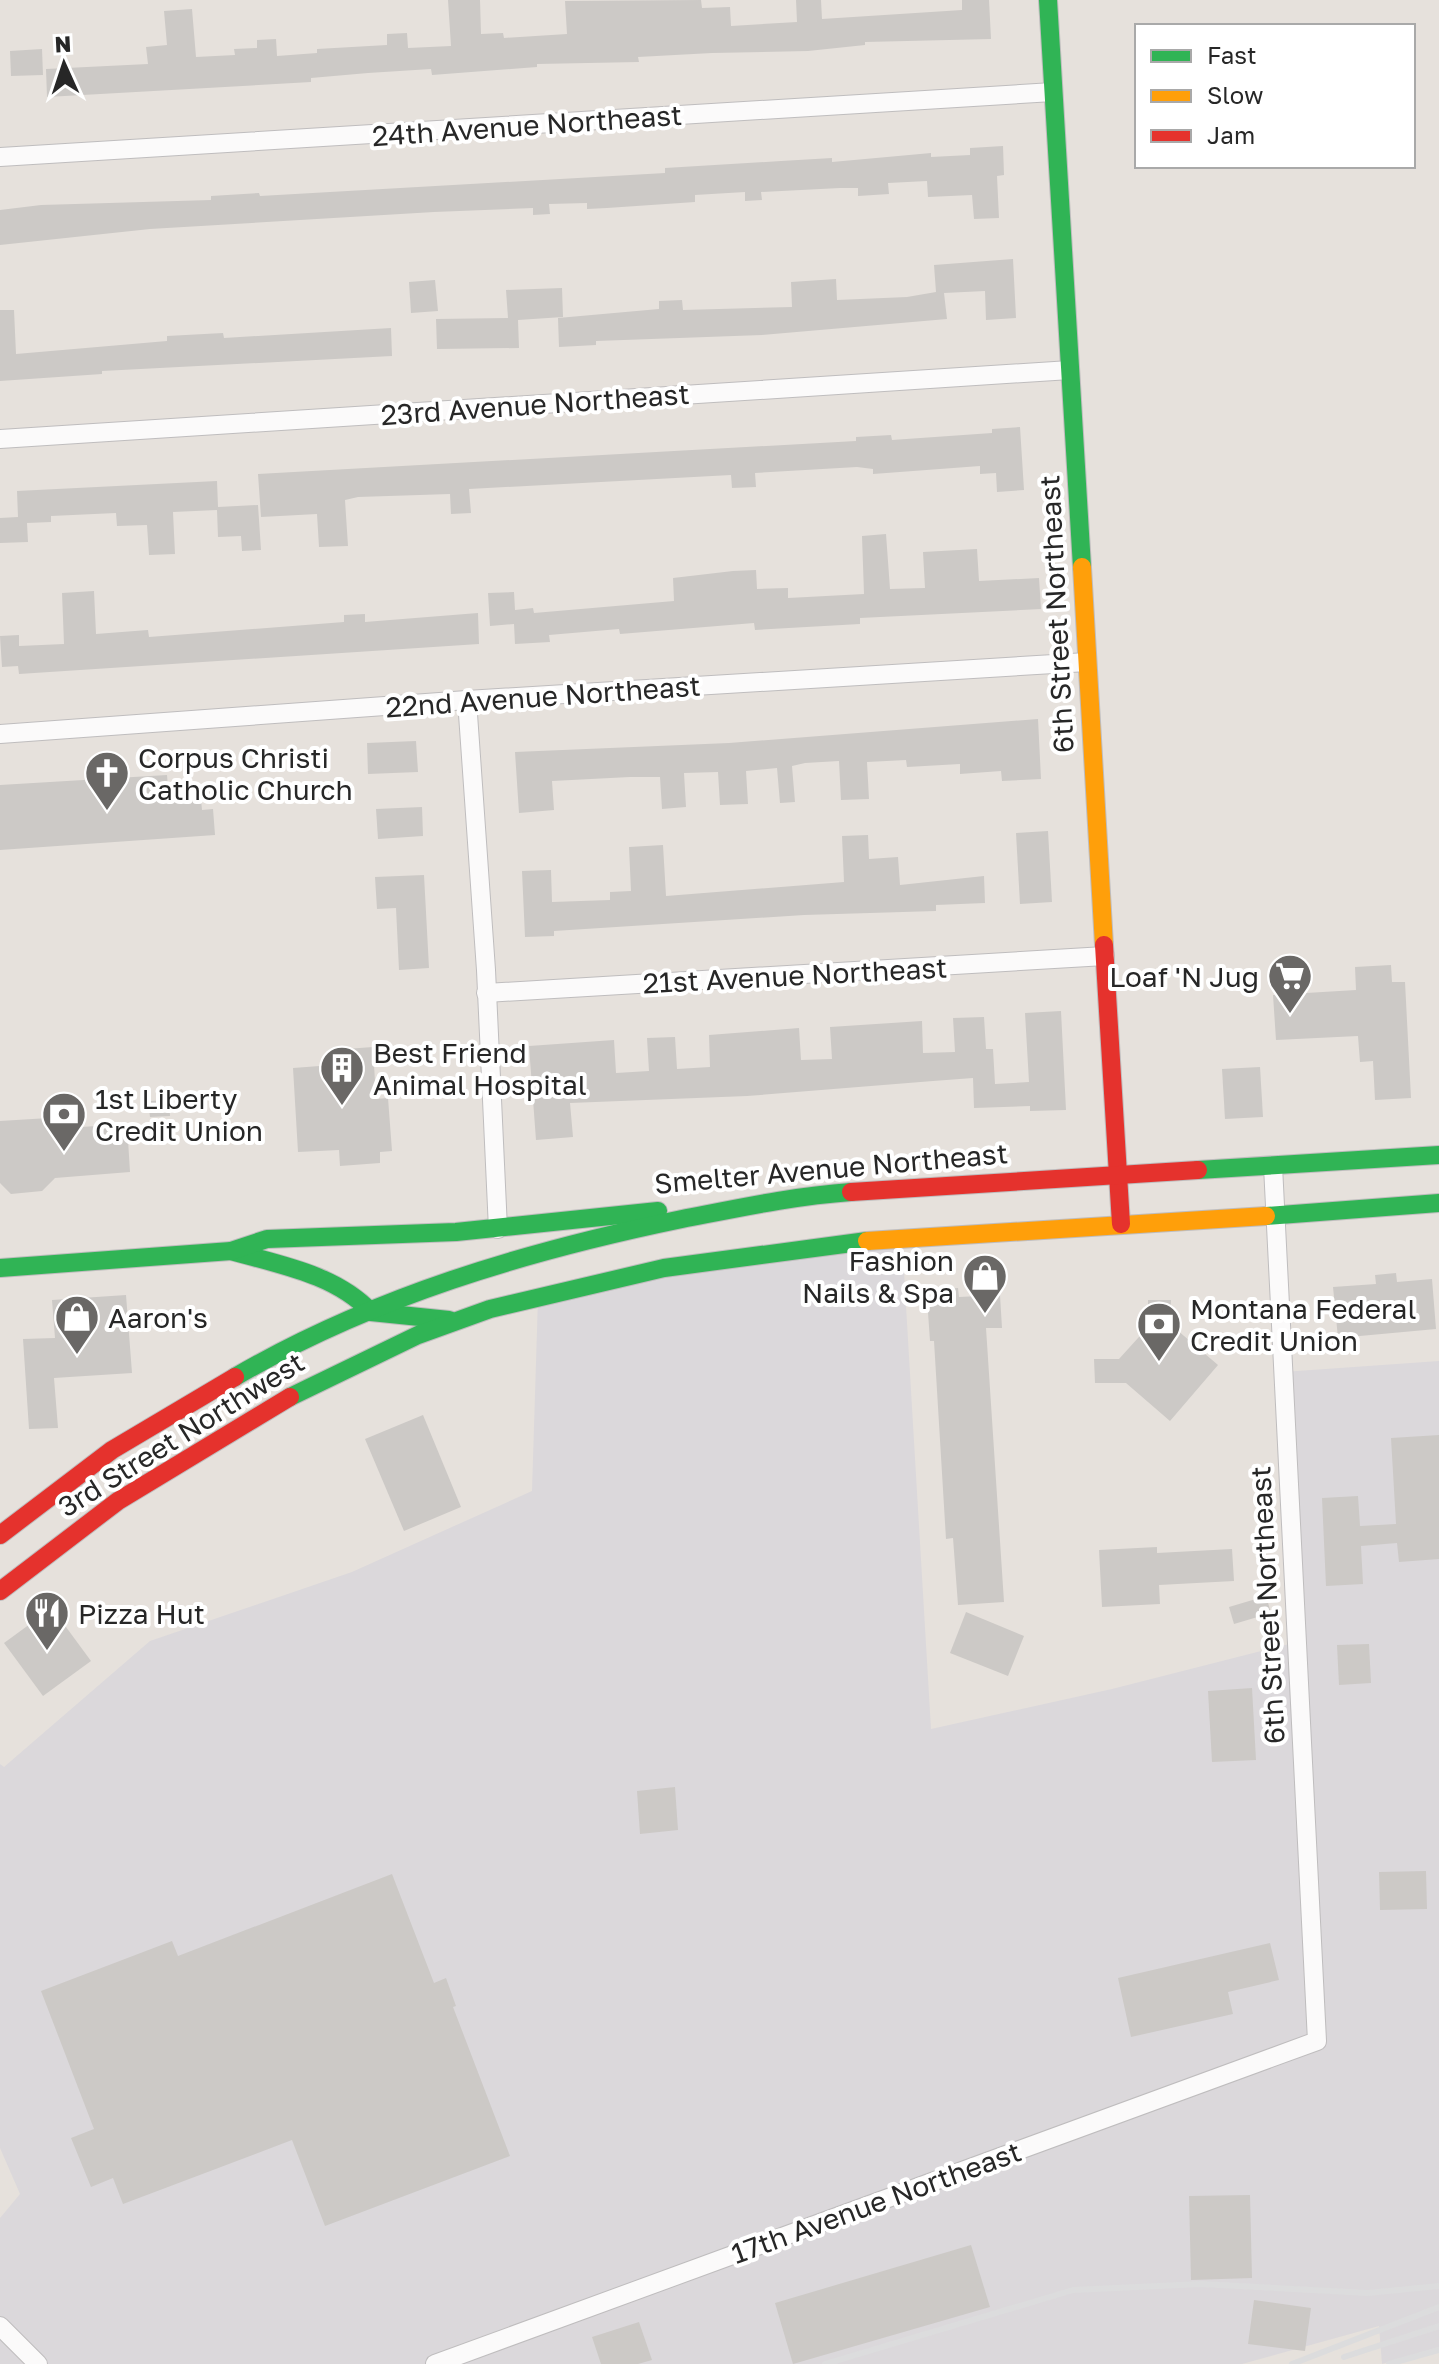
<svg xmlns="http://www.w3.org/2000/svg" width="1439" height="2364" font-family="'Golos Text',sans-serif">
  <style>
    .industrial { fill: #dbd8db }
    .building { fill: #ccc9c6 }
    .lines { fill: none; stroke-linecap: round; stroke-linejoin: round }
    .street-casing { stroke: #bfbdbe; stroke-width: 20 }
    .fast-casing { stroke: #bfbdbe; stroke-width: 20 }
    .slow-casing { stroke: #bfbdbe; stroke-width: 20 }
    .jam-casing { stroke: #bfbdbe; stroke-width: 20 }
    .street { stroke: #fbfafa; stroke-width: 18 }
    .fast { stroke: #30b455; stroke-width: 18 }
    .slow { stroke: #ff9f0a; stroke-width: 18 }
    .jam { stroke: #e5322d; stroke-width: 18 }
    .rail { stroke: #dcdcdd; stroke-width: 6 }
    .labels { text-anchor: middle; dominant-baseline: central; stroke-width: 8; stroke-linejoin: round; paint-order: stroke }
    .street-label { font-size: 28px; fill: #272727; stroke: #fff }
    .poi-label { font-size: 28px; fill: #272727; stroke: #fff; text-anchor: start }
  </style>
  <rect width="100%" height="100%" fill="#e6e1dc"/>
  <polygon class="industrial" points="902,1238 931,1729 1112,1689 1297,1642 1283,1372 1439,1361 1439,2347 1382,2364 1379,2326 1242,2364 0,2364 0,2218 20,2194 0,2148 0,1764 4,1767 150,1641 352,1572 532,1491 538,1298"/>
  <g class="building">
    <polygon points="448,0 480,0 481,34 503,33 504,38 567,34 565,1 701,0 702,8 730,7 731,26 797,22 796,0 821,0 822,19 962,10 962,0 989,0 991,39 865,42 865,45 808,51 712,53 638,57 639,62 537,64 537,67 432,75 431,69 368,73 311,78 311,82 47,97 46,69 148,64 146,47 167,45 164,11 192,9 196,57 235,55 234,49 257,48 257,40 276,39 277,56 317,53 317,49 387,45 387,34 407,33 408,48 451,46"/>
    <polygon points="42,49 43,75 11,76 10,51"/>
    <polygon points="1003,146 1004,175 997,176 999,218 974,219 972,195 928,197 927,181 888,183 889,194 858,196 858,188 840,188 761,192 762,200 745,201 745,192 695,195 695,202 607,208 587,209 587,203 549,204 550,214 533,215 533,208 434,212 150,229 0,245 0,210 41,205 211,200 211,196 259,193 260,196 665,173 665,168 781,161 832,158 832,162 931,153 931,157 970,155 970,148"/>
    <polygon points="1013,259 1016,318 986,320 985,291 944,293 947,319 762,335 596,341 596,345 559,347 558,318 659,309 659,301 682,300 683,310 792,307 791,282 836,279 837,300 907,297 936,292 934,265"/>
    <polygon points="435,280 438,311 411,313 409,282"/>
    <polygon points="562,288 563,317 518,320 519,348 437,349 436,319 508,318 506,290"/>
    <polygon points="0,310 14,310 16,354 167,341 167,336 223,333 224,338 391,328 392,356 102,371 102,374 0,381"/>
    <polygon points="1020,427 1024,490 997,492 996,473 980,474 980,466 873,474 873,469 857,467 755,473 756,487 732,488 731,475 469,489 471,513 451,514 450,494 358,497 345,500 348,546 319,547 317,514 261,517 258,474 856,441 856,437 891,435 892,440 992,433 992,429"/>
    <polygon points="217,481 218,507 258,505 261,550 242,551 241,536 218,537 217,510 173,512 175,554 149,555 147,525 117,526 116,513 51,516 51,522 27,523 28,542 0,543 0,518 18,517 17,491"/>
    <polygon points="886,534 890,589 925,588 923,552 977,549 979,581 1039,578 1041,609 860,618 860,624 755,630 754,623 620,634 619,629 549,635 550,642 515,644 514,624 490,626 488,593 514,592 515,610 533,608 534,613 674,601 673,578 733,571 756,570 757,589 788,588 788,598 864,594 862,536"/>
    <polygon points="94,591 96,634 148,630 149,637 344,622 344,615 365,614 365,622 478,613 479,644 19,674 18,666 2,667 0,636 19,635 19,646 64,644 62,593"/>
    <polygon points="1038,719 1041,779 1002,781 1001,771 960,774 960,764 907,767 906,760 867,762 869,799 841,800 839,761 805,763 792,766 795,802 780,803 777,768 746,771 748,804 720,805 718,772 684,773 686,807 662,809 660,777 630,777 552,781 554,810 519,813 515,752 729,743"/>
    <polygon points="416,741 418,772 368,774 367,743"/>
    <polygon points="167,775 169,801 201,799 202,810 213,809 215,835 0,850 0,785"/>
    <polygon points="422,807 423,836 378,839 376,809"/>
    <polygon points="1048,831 1052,902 1020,904 1016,833"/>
    <polygon points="868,835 869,859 898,857 900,885 984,876 985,903 936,905 936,911 804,915 554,931 554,936 525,937 522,871 551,870 552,902 610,900 610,892 631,891 629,847 663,845 666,896 844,882 842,836"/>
    <polygon points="424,875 429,968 399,970 396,908 377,909 375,877"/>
    <polygon points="1391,965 1392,982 1405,982 1411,1098 1375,1100 1373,1061 1360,1062 1358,1036 1276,1040 1273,995 1356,990 1355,967"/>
    <polygon points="1061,1011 1066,1110 1030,1111 1030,1106 974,1108 973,1078 933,1081 747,1096 570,1103 573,1137 536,1140 529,1046 614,1040 616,1073 649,1071 647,1038 675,1037 677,1069 710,1067 709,1035 799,1028 801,1060 832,1059 830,1027 922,1021 923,1053 955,1052 953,1018 984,1017 986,1049 993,1049 995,1084 1029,1082 1025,1013"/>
    <polygon points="373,1047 376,1099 388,1098 392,1151 380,1152 380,1163 340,1166 339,1150 298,1152 293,1068 333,1065 332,1050"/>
    <polygon points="1260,1067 1263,1117 1225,1119 1222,1069"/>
    <polygon points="169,1100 170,1116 150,1117 148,1101"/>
    <polygon points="65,1117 66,1128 127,1124 130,1172 55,1178 42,1191 11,1194 0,1183 0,1121"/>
    <polygon points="1396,1273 1397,1282 1432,1279 1436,1329 1338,1338 1333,1287 1376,1284 1375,1275"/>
    <polygon points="958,1288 959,1297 1000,1295 1002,1328 986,1328 1004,1602 958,1605 953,1538 946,1539 934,1341 930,1341 927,1298 933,1297 932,1290"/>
    <polygon points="126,1295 132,1373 54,1378 58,1428 29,1429 23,1339 55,1338 52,1300"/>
    <polygon points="1148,1300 1171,1300 1170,1324 1218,1365 1170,1421 1126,1383 1095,1383 1094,1359 1119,1359 1148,1327"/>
    <polygon points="423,1415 461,1507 404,1531 365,1439"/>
    <polygon points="1439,1435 1439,1559 1399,1562 1397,1543 1361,1546 1363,1584 1326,1586 1322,1498 1358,1496 1360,1526 1396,1524 1391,1438"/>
    <polygon points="1157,1547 1157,1553 1232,1549 1234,1581 1159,1585 1160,1604 1102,1607 1099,1550"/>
    <polygon points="1266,1596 1271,1613 1234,1624 1229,1607"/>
    <polygon points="52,1608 91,1661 43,1696 4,1643"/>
    <polygon points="966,1612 1024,1636 1008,1676 950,1653"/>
    <polygon points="1369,1644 1371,1683 1339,1685 1337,1645"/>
    <polygon points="1252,1688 1256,1760 1212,1762 1208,1691"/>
    <polygon points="675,1787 678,1830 640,1834 637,1791"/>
    <polygon points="1426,1871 1427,1909 1380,1910 1379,1872"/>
    <polygon points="392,1874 434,1983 446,1978 456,2006 453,2007 510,2156 325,2226 292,2140 123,2204 113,2178 91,2187 71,2138 94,2129 41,1991 172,1941 178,1956"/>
    <polygon points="1270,1943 1279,1980 1228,1992 1233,2014 1131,2037 1118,1978"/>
    <polygon points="1250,2195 1252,2278 1191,2280 1189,2196"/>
    <polygon points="971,2245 990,2307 793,2364 775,2303"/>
    <polygon points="1254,2300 1311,2308 1305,2351 1248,2344"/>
    <polygon points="639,2322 652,2360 638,2364 601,2364 592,2337"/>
  </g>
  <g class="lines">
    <g class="street-casing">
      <g id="street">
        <polyline points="0,157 1053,92"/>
        <polyline points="0,439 1070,370"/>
        <polyline points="467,700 486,970 498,1229"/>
        <polyline points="0,734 467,700 1087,662"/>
        <polyline points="486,993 1105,956"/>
        <polyline points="0,2326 38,2364"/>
        <polyline points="435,2364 1317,2041 1273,1166"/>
      </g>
    </g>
    <g class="fast-casing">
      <g id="fast">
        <polyline points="1048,0 1082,567"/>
        <polyline points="1198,1170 1439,1155"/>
        <polyline points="1266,1216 1439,1203"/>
        <path d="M231,1251C280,1265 335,1274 371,1312L449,1320"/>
        <polyline points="0,1268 231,1251 267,1239 456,1232 658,1211"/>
        <path d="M235,1377C372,1297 527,1251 682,1219C739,1208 794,1196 851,1192"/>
        <polyline points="290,1397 418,1335 490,1309 664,1268 867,1241"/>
      </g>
    </g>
    <g class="slow-casing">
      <g id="slow">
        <polyline points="1082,567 1104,945"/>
        <polyline points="867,1241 1266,1216"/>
      </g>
    </g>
    <g class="jam-casing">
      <g id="jam">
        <polyline points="1104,945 1121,1224"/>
        <polyline points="851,1192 1198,1170"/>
        <polyline points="0,1535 112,1450 235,1377"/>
        <polyline points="0,1591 118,1501 290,1397"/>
      </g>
    </g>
    <use href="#street" class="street"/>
    <use href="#fast" class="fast"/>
    <use href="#slow" class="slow"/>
    <use href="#jam" class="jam"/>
    <g class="rail">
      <polyline points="1344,2357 1439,2326"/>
      <polyline points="825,2364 1073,2290 1201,2284 1368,2293 1439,2286"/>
      <polyline points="1292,2364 1439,2307"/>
      <polyline points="1389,2364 1439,2350"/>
    </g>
  </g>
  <defs>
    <g id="church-pin" transform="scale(2.3)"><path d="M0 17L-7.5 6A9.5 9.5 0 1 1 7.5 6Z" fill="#6a6866" stroke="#fff"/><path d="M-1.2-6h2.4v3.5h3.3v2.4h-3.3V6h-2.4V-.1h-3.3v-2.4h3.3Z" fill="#fff"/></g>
    <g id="supermarket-pin" transform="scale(2.3)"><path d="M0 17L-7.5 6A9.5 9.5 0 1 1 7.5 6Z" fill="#6a6866" stroke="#fff"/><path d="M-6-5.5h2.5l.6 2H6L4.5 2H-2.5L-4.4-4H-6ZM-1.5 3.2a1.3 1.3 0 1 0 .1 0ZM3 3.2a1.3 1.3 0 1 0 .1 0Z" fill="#fff"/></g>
    <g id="building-pin" transform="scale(2.3)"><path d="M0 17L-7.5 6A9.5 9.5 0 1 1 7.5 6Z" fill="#6a6866" stroke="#fff"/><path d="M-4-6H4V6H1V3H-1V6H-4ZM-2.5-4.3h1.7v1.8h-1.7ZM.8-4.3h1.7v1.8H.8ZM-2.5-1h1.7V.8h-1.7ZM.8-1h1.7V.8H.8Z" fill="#fff"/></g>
    <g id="bank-pin" transform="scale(2.3)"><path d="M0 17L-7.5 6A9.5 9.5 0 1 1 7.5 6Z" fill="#6a6866" stroke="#fff"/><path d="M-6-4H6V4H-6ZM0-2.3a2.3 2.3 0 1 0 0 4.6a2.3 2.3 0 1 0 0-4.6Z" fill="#fff"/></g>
    <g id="shop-pin" transform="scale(2.3)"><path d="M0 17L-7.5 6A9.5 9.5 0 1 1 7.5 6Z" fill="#6a6866" stroke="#fff"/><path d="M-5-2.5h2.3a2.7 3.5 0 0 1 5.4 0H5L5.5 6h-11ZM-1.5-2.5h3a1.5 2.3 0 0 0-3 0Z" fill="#fff"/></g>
    <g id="restaurant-pin" transform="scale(2.3)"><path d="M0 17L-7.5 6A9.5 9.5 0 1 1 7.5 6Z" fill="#6a6866" stroke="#fff"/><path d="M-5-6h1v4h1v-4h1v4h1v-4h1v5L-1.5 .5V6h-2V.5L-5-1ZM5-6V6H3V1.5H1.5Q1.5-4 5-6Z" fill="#fff"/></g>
  </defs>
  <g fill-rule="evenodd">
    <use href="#church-pin" x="107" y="773"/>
    <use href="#supermarket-pin" x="1290" y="976"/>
    <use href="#building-pin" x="342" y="1068"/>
    <use href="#bank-pin" x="64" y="1114"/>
    <use href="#shop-pin" x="985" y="1276"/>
    <use href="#shop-pin" x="77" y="1317"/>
    <use href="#bank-pin" x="1159" y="1324"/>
    <use href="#restaurant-pin" x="47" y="1613"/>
  </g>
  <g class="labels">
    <g class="street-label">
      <text transform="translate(527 125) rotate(-4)">24th Avenue Northeast</text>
      <text transform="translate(535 404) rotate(-4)">23rd Avenue Northeast</text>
      <text transform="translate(1056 614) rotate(-93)">6th Street Northeast</text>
      <text transform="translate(543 696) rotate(-4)">22nd Avenue Northeast</text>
      <text transform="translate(795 975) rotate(-3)">21st Avenue Northeast</text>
      <text transform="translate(831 1168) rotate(-5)">Smelter Avenue Northeast</text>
      <text transform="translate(181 1434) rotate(-32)">3rd Street Northwest</text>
      <text transform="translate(1267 1605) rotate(-93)">6th Street Northeast</text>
      <text transform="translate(876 2202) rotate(-20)">17th Avenue Northeast</text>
    </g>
    <g class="poi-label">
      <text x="138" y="757">Corpus Christi<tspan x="138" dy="32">Catholic Church</tspan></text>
      <text x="1259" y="976" text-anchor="end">Loaf 'N Jug</text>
      <text x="373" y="1052">Best Friend<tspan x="373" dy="32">Animal Hospital</tspan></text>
      <text x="95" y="1098">1st Liberty<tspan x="95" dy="32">Credit Union</tspan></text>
      <text x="954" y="1260" text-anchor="end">Fashion<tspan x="954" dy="32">Nails &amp; Spa</tspan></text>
      <text x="1190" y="1308">Montana Federal<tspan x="1190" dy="32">Credit Union</tspan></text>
      <text x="108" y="1317">Aaron's</text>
      <text x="78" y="1613">Pizza Hut</text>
    </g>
  </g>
  <rect x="1135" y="24" width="280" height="144" fill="#ffffff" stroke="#a9a9a9" stroke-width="2"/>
  <rect x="1151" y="50" width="40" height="12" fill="#30b455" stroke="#a9a9a9" stroke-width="2"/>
  <text x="1207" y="64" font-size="24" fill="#272727">Fast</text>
  <rect x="1151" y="90" width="40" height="12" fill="#ff9f0a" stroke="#a9a9a9" stroke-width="2"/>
  <text x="1207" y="104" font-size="24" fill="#272727">Slow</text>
  <rect x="1151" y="130" width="40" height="12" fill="#e5322d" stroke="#a9a9a9" stroke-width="2"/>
  <text x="1207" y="144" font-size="24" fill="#272727">Jam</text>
  <g transform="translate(64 64) rotate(357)" stroke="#ffffff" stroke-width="6" paint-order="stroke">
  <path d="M0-6L14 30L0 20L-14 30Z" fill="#272727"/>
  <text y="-12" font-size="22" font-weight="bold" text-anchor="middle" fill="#272727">N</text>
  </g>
</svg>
